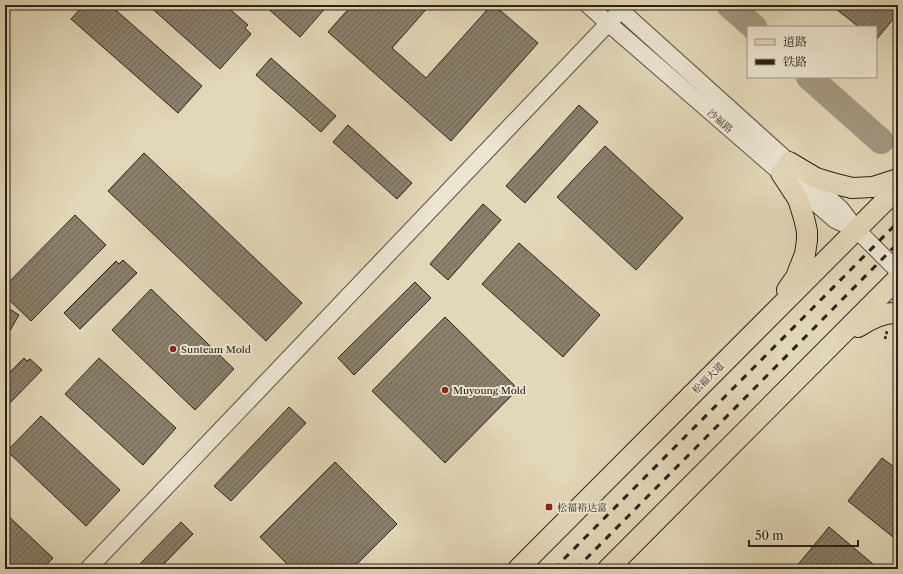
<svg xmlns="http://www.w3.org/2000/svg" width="903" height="574" font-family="'Libre Caslon Text','Noto Serif SC',serif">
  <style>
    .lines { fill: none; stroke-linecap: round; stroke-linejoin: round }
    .river { stroke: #a39982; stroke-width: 26 }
    .building { fill: url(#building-hatch); stroke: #2a2219 }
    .minor-casing { stroke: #584f41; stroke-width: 18 }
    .major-casing { stroke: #2a2219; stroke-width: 22 }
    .path { stroke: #2a2219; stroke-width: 2.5; stroke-dasharray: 3 2; stroke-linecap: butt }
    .minor { stroke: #ece5d1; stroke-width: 16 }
    .major { stroke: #e2d7b8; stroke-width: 20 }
    .rail { stroke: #2a2219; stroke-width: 3; stroke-dasharray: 7 7; stroke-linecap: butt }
    .poi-dot { fill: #8f2418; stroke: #ece5d1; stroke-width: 1.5 }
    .labels { text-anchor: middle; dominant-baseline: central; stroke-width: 4; stroke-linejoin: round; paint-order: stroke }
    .street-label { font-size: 10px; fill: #2a2219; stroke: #ece5d1 }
    .poi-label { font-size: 10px; fill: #2a2219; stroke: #ece5d1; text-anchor: start }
  </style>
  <defs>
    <pattern id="building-hatch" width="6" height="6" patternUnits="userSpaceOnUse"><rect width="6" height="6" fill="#8a806c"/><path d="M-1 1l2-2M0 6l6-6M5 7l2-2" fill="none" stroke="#716858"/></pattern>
  </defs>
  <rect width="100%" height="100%" fill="#e2d7b8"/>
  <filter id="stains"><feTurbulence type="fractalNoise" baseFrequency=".005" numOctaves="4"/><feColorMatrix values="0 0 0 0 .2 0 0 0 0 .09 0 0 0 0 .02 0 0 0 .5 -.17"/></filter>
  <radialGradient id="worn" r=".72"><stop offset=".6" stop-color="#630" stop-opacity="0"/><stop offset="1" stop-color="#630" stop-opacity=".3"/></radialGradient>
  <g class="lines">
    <g class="river">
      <polyline points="729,5 754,27"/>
      <polyline points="809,77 881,141"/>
    </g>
  </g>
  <g class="building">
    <polygon points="84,5 110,5 202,86 178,113 71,19"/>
    <polygon points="148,5 225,5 248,25 245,28 251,34 220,69"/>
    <polygon points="264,5 328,5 300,37"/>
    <polygon points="352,5 430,5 392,48 426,78 487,10 493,8 501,11 538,43 451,141 328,32"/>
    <polygon points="831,5 898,5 898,13 876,40 876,27 859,27"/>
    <polygon points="271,58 336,116 321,132 256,75"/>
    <polygon points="579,105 598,122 525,203 506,186"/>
    <polygon points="348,125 412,183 397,199 333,142"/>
    <polygon points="605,146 683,218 636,270 557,197"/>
    <polygon points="144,153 302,303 266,341 108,191"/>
    <polygon points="483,204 501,220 448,280 430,264"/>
    <polygon points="75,215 106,245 31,321 5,296 5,286"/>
    <polygon points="519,243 600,315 563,357 482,284"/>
    <polygon points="123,260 137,273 80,329 64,313 116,261 119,264"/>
    <polygon points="415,282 431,298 354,375 338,358"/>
    <polygon points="151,289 234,369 195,410 112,330"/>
    <polygon points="5,306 19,315 5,339"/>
    <polygon points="445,317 518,389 445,463 372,391"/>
    <polygon points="24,358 27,361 30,359 42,370 5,408 5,377"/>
    <polygon points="99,358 176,428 143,465 65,394"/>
    <polygon points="289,407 306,423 231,501 214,486"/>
    <polygon points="41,416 120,490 86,526 7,451"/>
    <polygon points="882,458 898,470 898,541 848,501"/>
    <polygon points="335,462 397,524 352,569 292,569 260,537"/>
    <polygon points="5,513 53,558 42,569 5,569"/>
    <polygon points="181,522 193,534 159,569 135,569"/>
    <polygon points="829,527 879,569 798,569 796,567"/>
  </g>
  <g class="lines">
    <g class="minor-casing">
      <g id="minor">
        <polyline points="588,5 608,23 835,220 855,229"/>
        <polyline points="615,5 841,209 857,230 898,271"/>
        <polyline points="88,569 621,10"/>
      </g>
    </g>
    <g class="major-casing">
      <g id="major">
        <polyline points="789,162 816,178 836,184 852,188 873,187 898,179"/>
        <polyline points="781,173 798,199 804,218 807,231 807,240 805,254 796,277 787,290"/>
        <path d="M858,327C870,319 883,312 898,313"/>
        <polyline points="518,569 898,188"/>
        <polyline points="608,569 898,278"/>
      </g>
    </g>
    <polyline class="path" points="885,339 887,331"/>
    <use href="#minor" class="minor"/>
    <use href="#major" class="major"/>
    <g class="rail">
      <polyline points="554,569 898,222"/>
      <polyline points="576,569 898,243"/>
    </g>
  </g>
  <g class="poi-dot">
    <circle cx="173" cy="349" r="4"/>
    <circle cx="445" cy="390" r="4"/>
    <rect x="545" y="503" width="8" height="8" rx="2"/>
  </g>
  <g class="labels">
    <g class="street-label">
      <text transform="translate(720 121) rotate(41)">沙福路</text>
      <text transform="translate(708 378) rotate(-45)">松福大道</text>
    </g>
    <g class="poi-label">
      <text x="181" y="349">Sunteam Mold</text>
      <text x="453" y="390">Muyoung Mold</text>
      <text x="557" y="507">松福裕达富</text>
    </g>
  </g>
  <rect width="903" height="574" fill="none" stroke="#e2d7b8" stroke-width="20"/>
  <rect x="6" y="6" width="891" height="562" fill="none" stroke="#2a2219" stroke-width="2"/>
  <rect x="10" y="10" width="883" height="554" fill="none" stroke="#2a2219"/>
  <rect x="747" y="26" width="130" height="52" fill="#ece5d1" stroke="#9e9787"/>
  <rect x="755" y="39" width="20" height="6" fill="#e2d7b8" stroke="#9e9787"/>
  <text x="783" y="46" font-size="12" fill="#2a2219">道路</text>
  <rect x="755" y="59" width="20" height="6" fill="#2a2219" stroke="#9e9787"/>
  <text x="783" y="66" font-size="12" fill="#2a2219">铁路</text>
  <path d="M749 540v6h109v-6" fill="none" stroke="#2a2219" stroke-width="2"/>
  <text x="755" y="540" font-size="12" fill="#2a2219" stroke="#ece5d1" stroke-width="3" paint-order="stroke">50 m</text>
  <rect width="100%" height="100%" filter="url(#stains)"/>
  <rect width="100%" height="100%" fill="url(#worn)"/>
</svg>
